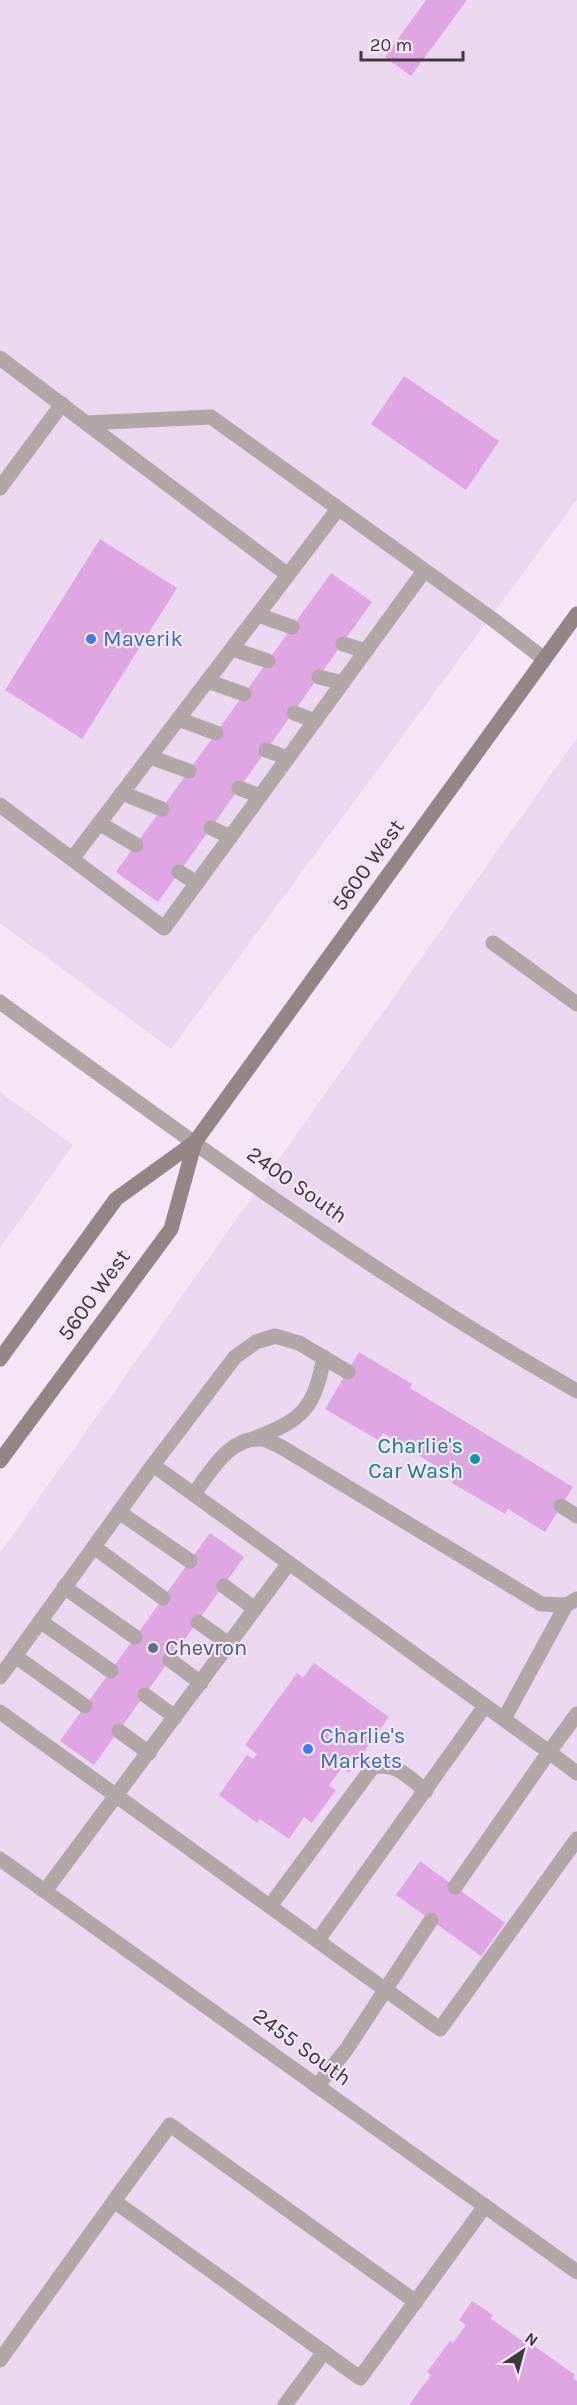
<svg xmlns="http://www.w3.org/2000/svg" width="577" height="2405" font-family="Karla,sans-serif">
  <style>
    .built { fill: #ebd7ef }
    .building { fill: #dea7e2 }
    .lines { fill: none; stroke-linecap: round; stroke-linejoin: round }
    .service { stroke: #b2a6a7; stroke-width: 15 }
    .minor { stroke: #b2a6a7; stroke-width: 15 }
    .tertiary { stroke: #b2a6a7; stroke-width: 15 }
    .secondary { stroke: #958586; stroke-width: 15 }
    .shop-dot { fill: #3f7fe0; stroke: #f5e5f7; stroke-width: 2 }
    .culture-dot { fill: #0f9aa8; stroke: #f5e5f7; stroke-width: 2 }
    .service-dot { fill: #5c6f8a; stroke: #f5e5f7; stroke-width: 2 }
    .labels { text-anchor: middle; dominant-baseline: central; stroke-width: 4.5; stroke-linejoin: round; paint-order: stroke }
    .shop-label { font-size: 22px; fill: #366cbe; stroke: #f5e5f7; text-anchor: start }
    .street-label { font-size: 22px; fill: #3f3940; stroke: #f5e5f7 }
    .culture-label { font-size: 22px; fill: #0d838f; stroke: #f5e5f7; text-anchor: end }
    .service-label { font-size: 22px; fill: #4e5e75; stroke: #f5e5f7; text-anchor: start }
  </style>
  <rect width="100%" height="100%" fill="#f5e5f7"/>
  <g class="built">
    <polygon points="0,0 577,0 577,500 171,1049 0,923"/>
    <polygon points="577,738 577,2405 0,2405 0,1553"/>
    <polygon points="0,1092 73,1145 0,1248"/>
  </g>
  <g class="building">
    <polygon points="426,0 467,0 411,76 385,57"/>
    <polygon points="404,376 499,441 466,490 371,424"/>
    <polygon points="100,539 177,588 82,739 5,690"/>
    <polygon points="331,573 372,602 158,902 116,872"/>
    <polygon points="359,1352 412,1384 410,1388 573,1487 545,1532 508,1509 505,1514 452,1483 455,1478 383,1433 378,1440 325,1409"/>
    <polygon points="210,1533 244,1557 94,1765 60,1741"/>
    <polygon points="314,1663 389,1717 349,1773 342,1768 329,1785 336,1790 312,1823 304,1817 289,1839 260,1819 257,1823 219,1795 247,1755 253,1759 257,1754 245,1745 297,1673 303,1678"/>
    <polygon points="420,1861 505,1923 481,1956 396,1895"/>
    <polygon points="472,2301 493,2315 490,2318 528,2345 530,2343 575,2375 573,2378 577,2381 577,2405 409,2405 431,2375 427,2372 450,2341 453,2343 466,2325 459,2320"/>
  </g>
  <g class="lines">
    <g class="service">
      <polyline points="0,358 86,423 211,417 495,621 544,659"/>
      <polyline points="86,423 288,575"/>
      <polyline points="0,488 62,404"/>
      <polyline points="258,615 292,627"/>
      <polyline points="343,644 366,651"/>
      <polyline points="232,649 268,661"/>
      <polyline points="319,677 343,683"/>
      <polyline points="207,681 244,694"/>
      <polyline points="294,713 315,721"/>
      <polyline points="178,719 216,733"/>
      <polyline points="266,750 288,758"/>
      <polyline points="150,757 189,771"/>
      <polyline points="239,788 260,796"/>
      <polyline points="122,793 162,809"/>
      <polyline points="0,805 164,928 424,571"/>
      <polyline points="99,823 136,845"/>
      <polyline points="211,828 231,837"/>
      <polyline points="72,859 338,509"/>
      <polyline points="179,872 197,883"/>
      <polyline points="493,943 577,1004"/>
      <path d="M253,1439C302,1420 314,1410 324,1357"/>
      <polyline points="153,1465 235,1357 256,1342 275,1336 299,1343 348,1372"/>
      <path d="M194,1494C210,1472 232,1432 266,1440C271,1442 278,1445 283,1448L541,1604L566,1605L577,1599"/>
      <polyline points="561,1506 577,1516"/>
      <polyline points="119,1512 190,1561"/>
      <polyline points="94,1547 163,1598"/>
      <polyline points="224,1586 255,1609"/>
      <polyline points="64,1587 135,1637"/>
      <polyline points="40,1621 111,1671"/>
      <polyline points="198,1622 229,1644"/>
      <polyline points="15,1656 85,1706"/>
      <polyline points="170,1660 201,1683"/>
      <polyline points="0,1677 153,1465 289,1563"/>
      <polyline points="145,1695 175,1717"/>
      <polyline points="0,1712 440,2029 577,1839"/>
      <polyline points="504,1719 566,1605"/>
      <polyline points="119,1731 149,1753"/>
      <polyline points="455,1887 549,1752 577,1773"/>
      <polyline points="45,1891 289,1563 549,1752 577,1714"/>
      <path d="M270,1906L372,1768C395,1761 408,1777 426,1791"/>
      <polyline points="318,1940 485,1706"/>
      <polyline points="317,2086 346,2050 431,1920"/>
      <polyline points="114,2201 170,2125 416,2302"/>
      <polyline points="0,2360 114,2201 360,2378 485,2206"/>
      <polyline points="285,2405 324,2352"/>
    </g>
    <polyline class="minor" points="0,1859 577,2272"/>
    <path class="tertiary" d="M0,1002C187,1139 375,1277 577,1391"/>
    <g class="secondary">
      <polyline points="0,1359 116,1199 195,1142 577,614"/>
      <polyline points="0,1461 171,1229 195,1142"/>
    </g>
  </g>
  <g class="shop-dot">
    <circle cx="91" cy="639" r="6"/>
    <circle cx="308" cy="1749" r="6"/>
  </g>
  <circle class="culture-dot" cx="475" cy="1459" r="6"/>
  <circle class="service-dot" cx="153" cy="1648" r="6"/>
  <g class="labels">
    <g class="shop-label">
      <text x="103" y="639">Maverik</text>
      <text x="320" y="1736">Charlie's<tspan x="320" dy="25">Markets</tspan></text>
    </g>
    <g class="street-label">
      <text transform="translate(368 865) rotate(-54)">5600 West</text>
      <text transform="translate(297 1185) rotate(35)">2400 South</text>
      <text transform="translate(94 1295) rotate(-54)">5600 West</text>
      <text transform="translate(302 2047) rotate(36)">2455 South</text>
    </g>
    <g class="culture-label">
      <text x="463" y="1446">Charlie's<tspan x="463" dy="25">Car Wash</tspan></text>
    </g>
    <g class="service-label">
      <text x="165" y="1648">Chevron</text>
    </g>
  </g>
  <g transform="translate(523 2351) rotate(36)" stroke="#f5e5f7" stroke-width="4.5" paint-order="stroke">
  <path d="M0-4.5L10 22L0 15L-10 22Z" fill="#3f3940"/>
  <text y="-9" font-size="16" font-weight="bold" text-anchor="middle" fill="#3f3940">N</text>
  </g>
  <path d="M361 51v9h102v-9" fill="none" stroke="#3f3940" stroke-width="3"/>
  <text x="370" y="51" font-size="18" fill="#3f3940" stroke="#f5e5f7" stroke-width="4.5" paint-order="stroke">20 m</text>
</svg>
